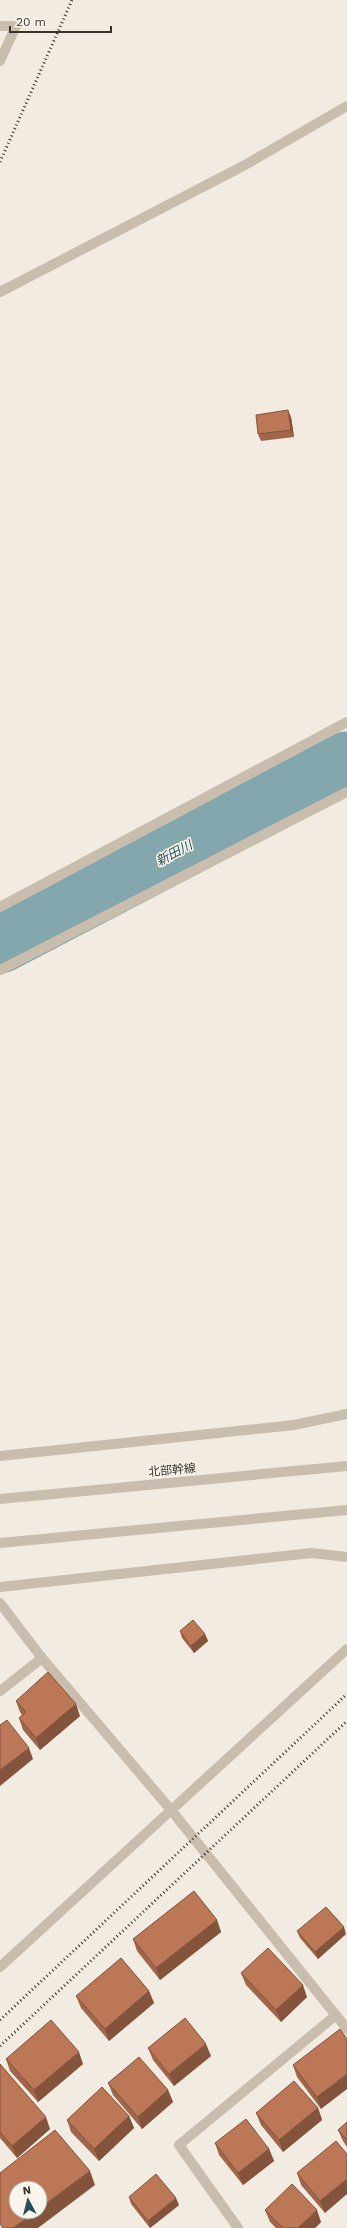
<svg xmlns="http://www.w3.org/2000/svg" width="347" height="2228" font-family="'Work Sans','Noto Sans JP',sans-serif">
  <style>
    .lines { fill: none; stroke-linecap: round; stroke-linejoin: round }
    .river { stroke: #83a7ac; stroke-width: 61 }
    .minor { stroke: #c9bdae; stroke-width: 10 }
    .rail { stroke: #38312c; stroke-width: 3; stroke-dasharray: 1 3; stroke-linecap: butt }
    .wall { fill: #a1664a }
    .shaded-wall { fill: #83533c }
    .building { fill: #bb7756; stroke: #83533c }
    .labels { text-anchor: middle; dominant-baseline: central; stroke-width: 3; stroke-linejoin: round; paint-order: stroke }
    .street-label { font-size: 12px; fill: #38312c; stroke: #f9f5ed }
    .water-label { font-size: 13px; font-style: italic; fill: #254e56; stroke: #f9f5ed }
  </style>
  <rect width="100%" height="100%" fill="#f1ebe1"/>
  <g class="lines">
    <polyline class="river" points="0,943 347,762"/>
    <g class="minor">
      <polyline points="0,26 16,26 0,61"/>
      <polyline points="0,292 245,165 347,106"/>
      <polyline points="0,907 347,722"/>
      <polyline points="0,970 347,792"/>
      <polyline points="0,1456 294,1425 347,1414"/>
      <polyline points="0,1499 347,1466"/>
      <polyline points="0,1543 347,1510"/>
      <polyline points="0,1587 312,1553 347,1557"/>
      <polyline points="0,1603 42,1658 171,1810 347,2029"/>
      <polyline points="0,1691 42,1658"/>
      <polyline points="0,1967 347,1649"/>
      <polyline points="238,2228 179,2145 336,2015"/>
    </g>
    <g class="rail">
      <polyline points="0,162 72,0"/>
      <polyline points="0,2020 347,1694"/>
      <polyline points="0,2046 347,1721"/>
    </g>
  </g>
  <g class="wall">
    <polygon points="291,417 294,437 261,441 258,434"/>
    <polygon points="180,1631 205,1634 208,1641 194,1653 182,1638"/>
    <polygon points="16,1701 80,1716 40,1750 23,1730 19,1718 22,1715 20,1712"/>
    <polygon points="217,1920 221,1932 160,1980 137,1951 133,1939"/>
    <polygon points="297,1931 346,1934 318,1959 300,1938"/>
    <polygon points="241,1973 307,1997 281,2022 246,1985"/>
    <polygon points="149,1991 154,2003 109,2041 81,2008 76,1996"/>
    <polygon points="347,2039 321,2109 297,2077 293,2065"/>
    <polygon points="148,2048 211,2056 174,2086 153,2060"/>
    <polygon points="6,2059 83,2064 38,2102 10,2071"/>
    <polygon points="0,2064 50,2129 17,2158 0,2138"/>
    <polygon points="108,2083 168,2090 173,2102 142,2129 113,2095"/>
    <polygon points="318,2108 322,2120 283,2152 261,2125 256,2113"/>
    <polygon points="129,2116 134,2128 99,2161 71,2132 67,2120"/>
    <polygon points="347,2122 347,2147 343,2141 338,2130"/>
    <polygon points="215,2143 269,2149 274,2161 243,2185 219,2155"/>
    <polygon points="347,2154 325,2213 301,2185 297,2173"/>
    <polygon points="129,2197 179,2205 150,2228 131,2204"/>
    <polygon points="265,2210 321,2222 315,2228 276,2228 270,2222"/>
  </g>
  <g class="shaded-wall">
    <polygon points="288,410 291,417 294,437 291,430"/>
    <polygon points="205,1634 208,1641 194,1653 191,1646"/>
    <polygon points="76,1704 80,1716 40,1750 36,1738"/>
    <polygon points="29,1748 33,1759 0,1786 0,1770"/>
    <polygon points="217,1920 221,1932 160,1980 156,1968"/>
    <polygon points="344,1927 346,1934 318,1959 315,1952"/>
    <polygon points="303,1985 307,1997 281,2022 276,2010"/>
    <polygon points="149,1991 154,2003 109,2041 105,2029"/>
    <polygon points="206,2044 211,2056 174,2086 169,2074"/>
    <polygon points="79,2052 83,2064 38,2102 34,2090"/>
    <polygon points="347,2074 347,2089 321,2109 317,2097"/>
    <polygon points="168,2090 173,2102 142,2129 138,2117"/>
    <polygon points="318,2108 322,2120 283,2152 279,2140"/>
    <polygon points="129,2116 134,2128 99,2161 94,2149"/>
    <polygon points="46,2117 50,2129 17,2158 12,2146"/>
    <polygon points="269,2149 274,2161 243,2185 238,2173"/>
    <polygon points="90,2171 95,2185 38,2228 13,2228 35,2212 40,2212 40,2208"/>
    <polygon points="347,2179 347,2194 325,2213 320,2201"/>
    <polygon points="176,2198 179,2205 150,2228 148,2221"/>
    <polygon points="317,2210 321,2222 315,2228 298,2228"/>
  </g>
  <g class="building">
    <polygon points="288,410 291,430 258,434 256,415"/>
    <polygon points="193,1620 205,1634 191,1646 180,1631"/>
    <polygon points="48,1672 76,1704 36,1738 19,1718 26,1712 16,1701"/>
    <polygon points="7,1720 29,1748 0,1770 0,1725"/>
    <polygon points="194,1891 217,1920 156,1968 133,1939"/>
    <polygon points="326,1907 344,1927 315,1952 297,1931"/>
    <polygon points="268,1948 303,1985 276,2010 241,1973"/>
    <polygon points="121,1958 149,1991 105,2029 76,1996"/>
    <polygon points="185,2018 206,2044 169,2074 148,2048"/>
    <polygon points="51,2020 79,2052 34,2090 6,2059"/>
    <polygon points="340,2029 347,2039 347,2074 317,2097 293,2065"/>
    <polygon points="139,2057 168,2090 138,2117 108,2083"/>
    <polygon points="0,2064 46,2117 12,2146 0,2132"/>
    <polygon points="294,2081 318,2108 279,2140 256,2113"/>
    <polygon points="102,2087 129,2116 94,2149 67,2120"/>
    <polygon points="246,2119 269,2149 238,2173 215,2143"/>
    <polygon points="347,2122 347,2140 338,2130"/>
    <polygon points="55,2130 90,2171 40,2208 40,2188 16,2188 16,2212 35,2212 13,2228 3,2228 0,2224 0,2173"/>
    <polygon points="336,2141 347,2154 347,2179 320,2201 297,2173"/>
    <polygon points="156,2174 176,2198 148,2221 129,2197"/>
    <polygon points="292,2184 317,2210 298,2228 283,2228 265,2210"/>
  </g>
  <g class="labels">
    <g class="street-label">
      <text transform="translate(172 1470) rotate(-5)">北部幹線</text>
    </g>
    <g class="water-label">
      <text transform="translate(174 853) rotate(-28)">新田川</text>
    </g>
  </g>
  <g transform="translate(28 2200) rotate(353)"><circle r="19" fill="#f9f5ed" stroke="#aca7a0"/>
  <path d="M0-3L7 15L0 10L-7 15Z" fill="#254e56"/>
  <text y="-6" font-size="11" font-weight="bold" text-anchor="middle" fill="#38312c">N</text>
  </g>
  <path d="M10 26v6h101v-6" fill="none" stroke="#38312c" stroke-width="2"/>
  <text x="16" y="26" font-size="12" fill="#38312c" stroke="#f9f5ed" stroke-width="3" paint-order="stroke">20 m</text>
</svg>
